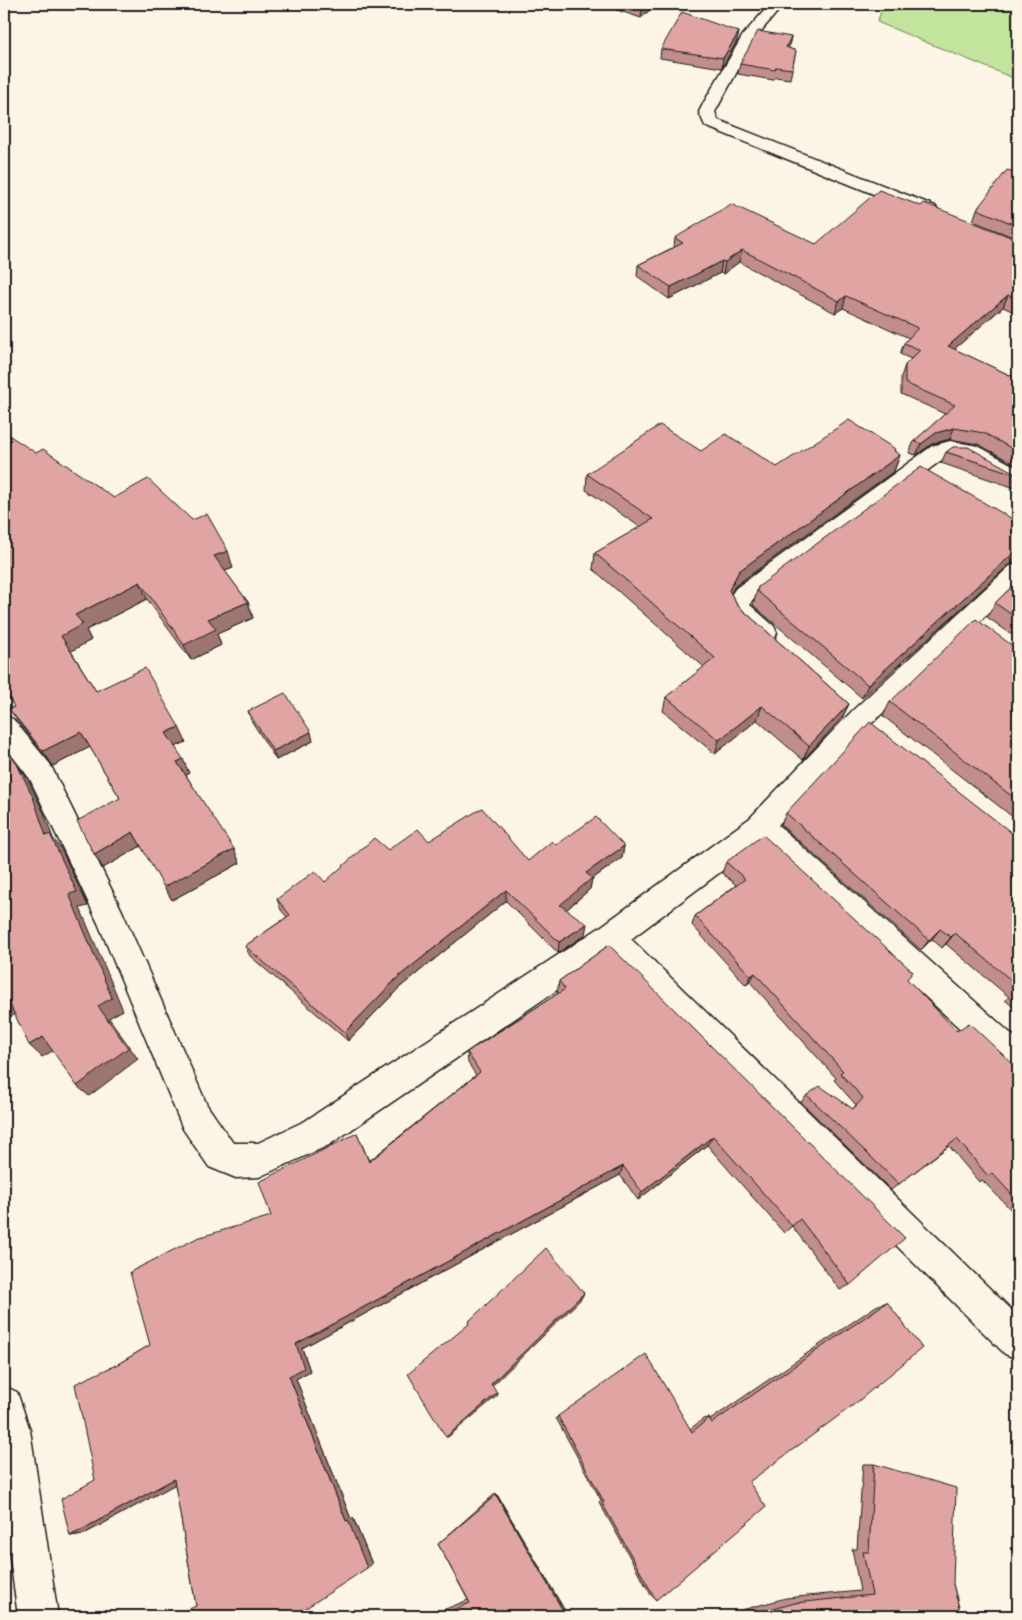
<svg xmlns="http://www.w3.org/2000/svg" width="1022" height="1620" font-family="Kalam,sans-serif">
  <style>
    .green { fill: #c3e49d; stroke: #70805c }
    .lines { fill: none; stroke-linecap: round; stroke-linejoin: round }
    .minor-casing { stroke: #1c1c1c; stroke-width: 3 }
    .minor { fill: #fcf5e5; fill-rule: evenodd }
    .wall { fill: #c18e8b; stroke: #1c1c1c }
    .shaded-wall { fill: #9d7471; stroke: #1c1c1c }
    .building { fill: #e0a5a2; stroke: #1c1c1c }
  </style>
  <rect width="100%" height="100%" fill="#fcf5e5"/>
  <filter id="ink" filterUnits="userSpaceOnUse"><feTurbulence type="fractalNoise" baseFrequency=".02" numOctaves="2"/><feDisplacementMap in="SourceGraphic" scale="10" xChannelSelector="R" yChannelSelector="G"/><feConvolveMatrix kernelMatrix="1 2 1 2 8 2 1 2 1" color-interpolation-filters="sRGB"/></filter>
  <g filter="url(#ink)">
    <polygon class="green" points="884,4 1006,4 1018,6 1018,80 877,22"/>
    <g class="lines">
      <g class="minor-casing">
        <g id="minor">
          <polygon points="770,4 784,4 756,37 715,112 718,120 935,206 938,210 935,214 923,214 705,126 699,112 704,102 743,35"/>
          <path d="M950,441L978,446L1018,468V485L1010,483L963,457L947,456L752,600L750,605L774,626L777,633L774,640C768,641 764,643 758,640C748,636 726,613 726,602L736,588L932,446Z"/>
          <polygon points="1018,564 1018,585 871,724 778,825 1018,1040 1018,1076 1007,1072 759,843 631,939 1018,1316 1018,1359 1005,1354 607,956 329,1145 259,1177 236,1178 209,1167 183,1129 98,923 30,779 4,745 4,715 13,719 50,764 122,911 207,1105 233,1143 258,1143 305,1121 599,928 750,818 853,710 1010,566"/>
          <polygon points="4,1386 17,1392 30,1430 58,1616 18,1616 4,1515"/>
        </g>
      </g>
      <use href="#minor" class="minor"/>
    </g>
    <g class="wall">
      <polygon points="599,4 656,4 641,18"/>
      <polygon points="739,32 737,41 722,68 660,58 661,49"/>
      <polygon points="789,47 788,48 796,51 790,79 775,77 773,80 738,74 740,64"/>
      <polygon points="1018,173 1018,239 973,221 977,209"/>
      <polygon points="921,206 1018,240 1018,314 1003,307 954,349 1018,379 1018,466 978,444 950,439 932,444 916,455 909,453 914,441 945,414 901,394 901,377 905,365 911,359 900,354 904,343 909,338 843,308 835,313 739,262 723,274 720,273 669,299 637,276 638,265 674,247 675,238 816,244"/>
      <polygon points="701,451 777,467 894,451 900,455 894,471 735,586 731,594 737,605 849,704 842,718 803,760 757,720 715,754 663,711 666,697 704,667 593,569 595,553 640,527 586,490 587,474"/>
      <polygon points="946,452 1018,474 1018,489 941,463"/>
      <polygon points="36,453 233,568 225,571 248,602 253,618 217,634 221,645 191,660 147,599 86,630 91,640 71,651 96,691 186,742 175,747 189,773 186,775 240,863 172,900 141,846 103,868 120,798 90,747 53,766 20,724 9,709 14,707"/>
      <polygon points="1009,565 862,698 753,605 758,587"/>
      <polygon points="1018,581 1018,639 987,617 995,603"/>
      <polygon points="1017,649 1018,649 1018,821 883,716 890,702"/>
      <polygon points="248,711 313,741 276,760 251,720"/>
      <polygon points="786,813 1018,838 1018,1011 1005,1000 1009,997 946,944 942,948 932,939 921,950 781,825"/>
      <polygon points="429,841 528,861 556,845 624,846 622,858 592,879 590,889 566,910 585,935 558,953 506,901 399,988 348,1041 250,956 245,946 287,917 281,910 277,899 325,882 388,850"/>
      <polygon points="726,862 907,980 957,1031 1018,1067 1018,1217 982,1180 979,1182 949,1146 891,1190 801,1102 807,1095 853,1109 856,1105 834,1080 836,1078 750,982 746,985 692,925 695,916 736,885 722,873"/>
      <polygon points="609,945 850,1285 840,1290 792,1226 784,1233 707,1145 638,1200 620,1175 302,1348 310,1371 296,1379 351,1519 353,1518 372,1564 196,1606 175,1484 84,1534 70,1536 95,1480 118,1364 150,1345 271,1216 357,1133 369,1161 476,1075 468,1063 467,1052 557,994 559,981"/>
      <polygon points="887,1302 749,1482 656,1600 651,1595 599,1502 601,1500 556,1418 558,1416 690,1429 703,1419 709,1418 710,1420 876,1306"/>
      <polygon points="863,1464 874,1464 953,1584 961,1616 720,1616 786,1598 860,1591 852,1549 857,1549"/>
      <polygon points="496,1493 568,1616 428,1616 468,1600 438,1544"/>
    </g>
    <g class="shaded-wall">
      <polygon points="647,4 656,4 641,18 642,9"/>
      <polygon points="739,32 737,41 722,68 723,58"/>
      <polygon points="791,37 789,47 784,57 786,47"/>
      <polygon points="742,250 739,262 723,274 725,262"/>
      <polygon points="722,261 720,273 669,299 671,287"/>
      <polygon points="1008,295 1003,307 944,358 948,346"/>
      <polygon points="846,296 843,308 835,313 839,301"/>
      <polygon points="954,428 950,439 932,444 916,455 921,444 936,433"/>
      <polygon points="900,455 894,471 735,586 725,605 729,590 739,571"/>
      <polygon points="1017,550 1018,550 1018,563 1009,565 862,698 868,685"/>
      <polygon points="228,551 233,568 220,573 214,556"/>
      <polygon points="140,582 147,599 86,630 91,640 70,652 61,636 75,615"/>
      <polygon points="248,602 253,618 217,634 221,645 191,660 184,645 208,619"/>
      <polygon points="849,704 842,718 803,760 809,746"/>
      <polygon points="762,706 757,720 715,754 719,740"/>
      <polygon points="179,727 186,742 173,748 166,733"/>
      <polygon points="81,732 90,747 53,766 43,751"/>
      <polygon points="311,732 313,741 276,760 273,751"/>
      <polygon points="183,759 189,773 184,776 177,762"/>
      <polygon points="17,764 28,780 44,813 53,838 61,849 88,906 80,908 123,1010 109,1018 138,1059 89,1096 77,1086 98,1006 69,894"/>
      <polygon points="133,832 141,846 103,868 94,854"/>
      <polygon points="624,846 622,858 592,879 590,889 559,916 560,905 586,873"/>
      <polygon points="234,849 240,863 172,900 164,887"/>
      <polygon points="506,890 506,901 399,988 348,1041 345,1032 397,978"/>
      <polygon points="587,924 585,935 558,953 559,942"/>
      <polygon points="940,929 932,939 921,950 929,940"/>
      <polygon points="955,933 946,944 942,948 951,937"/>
      <polygon points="755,973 750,982 746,985 751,976"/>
      <polygon points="7,998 20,1011 4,1021 4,1000"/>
      <polygon points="43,1037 56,1049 42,1057 29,1045"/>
      <polygon points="713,1136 707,1145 638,1200 642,1192"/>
      <polygon points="623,1166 620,1175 302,1348 310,1371 296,1379 351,1519 353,1518 372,1564 367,1568 346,1521 289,1376 296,1344"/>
      <polygon points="584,1293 581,1299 492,1386 491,1384"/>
      <polygon points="497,1393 498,1395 448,1437 446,1437"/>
      <polygon points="174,1479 185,1479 84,1534 70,1536"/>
      <polygon points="496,1493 568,1616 566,1616 496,1495"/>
    </g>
    <g class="building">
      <polygon points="627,4 647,4 642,9"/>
      <polygon points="682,12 739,32 723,58 661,49"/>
      <polygon points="758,31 791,37 786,47 796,51 792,69 776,67 775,70 740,64"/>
      <polygon points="1007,170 1018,173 1018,226 977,209"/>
      <polygon points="879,190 921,206 924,203 1018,240 1018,300 1008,295 948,346 1018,379 1018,452 984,433 954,428 936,433 921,444 914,441 955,405 905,383 905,365 920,350 904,343 918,328 846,296 839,301 742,250 725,262 722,261 671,287 638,265 683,243 675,238 731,204 816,244"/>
      <polygon points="849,420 895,449 894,451 900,455 739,571 729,590 737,605 849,704 809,746 762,706 719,740 666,697 715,658 595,553 653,519 587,474 660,425 701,451 726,434 777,467"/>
      <polygon points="4,432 36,453 43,449 114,498 148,479 192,520 207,514 228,551 214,556 248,602 208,619 216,629 184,645 140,582 75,615 83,624 61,636 96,691 145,668 179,727 166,733 183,759 177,762 234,849 164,887 133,832 94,854 77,821 120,798 81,732 43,751 9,709 14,707 4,688"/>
      <polygon points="953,447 968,447 1015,473 1018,474 1018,475 946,452"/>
      <polygon points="921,467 1018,522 1018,550 1017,550 868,685 757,591 758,587"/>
      <polygon points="1018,581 1018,619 995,603"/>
      <polygon points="976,619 1017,649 1018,649 1018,801 890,702"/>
      <polygon points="285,693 311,732 273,751 248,711"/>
      <polygon points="870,722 1017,837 1018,838 1018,986 955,933 951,937 940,929 929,940 786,813"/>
      <polygon points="4,747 17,764 33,797 46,836 50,834 77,892 69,894 112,998 98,1006 128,1048 77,1086 43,1037 29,1045 7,998 4,1000"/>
      <polygon points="482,808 528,861 552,841 556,845 596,817 624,846 586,873 592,878 560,905 587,924 559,942 506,890 397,978 345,1032 245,946 290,915 277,899 315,871 325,882 374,838 388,850 418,829 429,841"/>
      <polygon points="763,835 913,972 907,979 957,1031 969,1023 1015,1066 1018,1067 1018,1201 992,1173 988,1176 957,1139 899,1184 807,1095 820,1086 853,1109 863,1098 840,1073 843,1071 755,973 751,976 695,916 745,879 726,862"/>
      <polygon points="609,945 905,1238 850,1285 800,1219 792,1226 713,1136 642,1192 623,1166 296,1344 304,1368 289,1376 346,1521 348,1520 367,1568 294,1616 174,1616 196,1606 174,1479 70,1536 61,1499 95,1480 75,1384 118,1364 150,1345 130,1272 197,1238 271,1216 259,1182 357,1133 369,1162 480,1072 467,1052 565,989 559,981"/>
      <polygon points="546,1248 584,1293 491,1384 497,1393 446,1437 408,1374 469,1324 468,1322"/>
      <polygon points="887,1302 922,1348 856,1403 749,1482 766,1507 656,1600 602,1503 604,1502 558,1416 646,1354 692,1432 709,1418 712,1423"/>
      <polygon points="874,1464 956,1488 953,1584 961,1616 747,1616 795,1603 872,1595 863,1552 869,1552"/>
      <polygon points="496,1495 566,1616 439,1616 470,1603 438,1544"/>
    </g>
  </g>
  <rect width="1022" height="1620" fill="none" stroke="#fcf5e5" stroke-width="20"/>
  <rect x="10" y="10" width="1002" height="1600" fill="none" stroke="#1c1c1c" stroke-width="2" filter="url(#ink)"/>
</svg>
